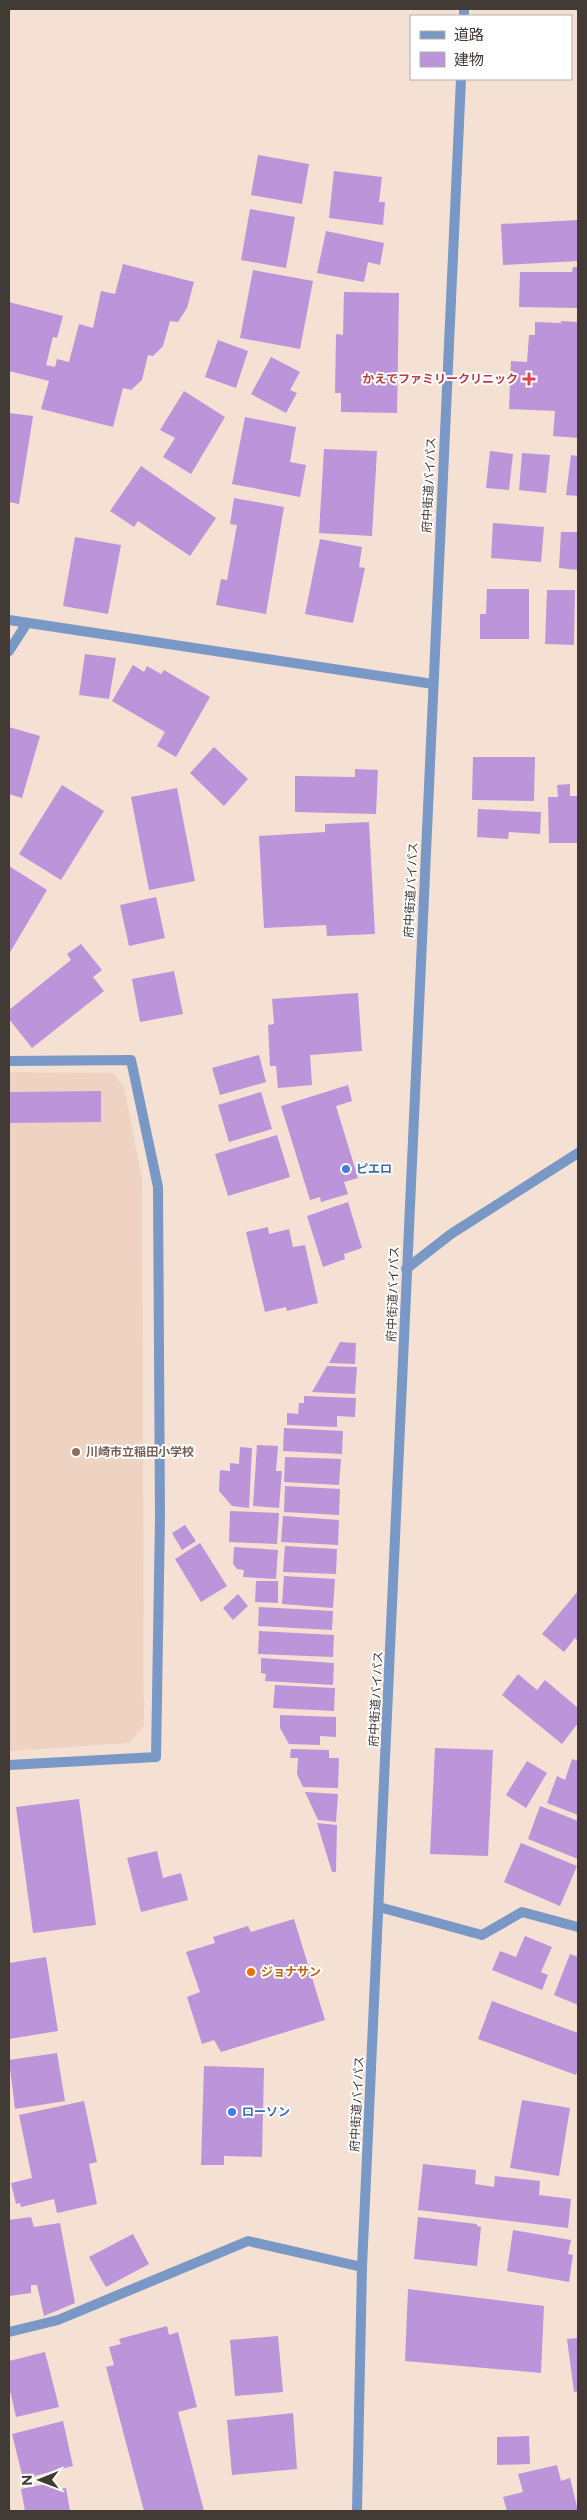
<svg xmlns="http://www.w3.org/2000/svg" width="587" height="2520" font-family="Raleway,'Noto Sans JP',sans-serif">
  <style>
    .built { fill: #eed3c2 }
    .building { fill: #bb94da }
    .lines { fill: none; stroke-linecap: round; stroke-linejoin: round }
    .minor { stroke: #7998c5; stroke-width: 10 }
    .tertiary { stroke: #7998c5; stroke-width: 10 }
    .health-dot { fill: #e0444e; stroke: #fff; stroke-width: 2 }
    .shop-dot { fill: #3f7fe0; stroke: #fff; stroke-width: 2 }
    .education-dot { fill: #8d6e63; stroke: #fff; stroke-width: 2 }
    .food-dot { fill: #e8710a; stroke: #fff; stroke-width: 2 }
    .labels { text-anchor: middle; dominant-baseline: central; stroke-width: 4; stroke-linejoin: round; paint-order: stroke }
    .health-label { font-size: 12px; font-weight: bold; fill: #be3a42; stroke: #fff; text-anchor: end }
    .street-label { font-size: 12px; fill: #423a35; stroke: #fff }
    .shop-label { font-size: 12px; font-weight: bold; fill: #366cbe; stroke: #fff; text-anchor: start }
    .education-label { font-size: 12px; font-weight: bold; fill: #785e54; stroke: #fff; text-anchor: start }
    .food-label { font-size: 12px; font-weight: bold; fill: #c56008; stroke: #fff; text-anchor: start }
  </style>
  <rect width="100%" height="100%" fill="#f5e0d4"/>
  <polygon class="built" points="9,1072 113,1073 124,1087 142,1178 144,1726 129,1743 9,1751"/>
  <g class="building">
    <polygon points="258,155 309,164 302,204 251,195"/>
    <polygon points="334,171 382,177 379,202 385,202 383,225 329,218"/>
    <polygon points="250,209 295,217 286,268 241,260"/>
    <polygon points="578,220 578,261 503,265 501,224"/>
    <polygon points="326,231 384,243 380,265 368,262 364,282 317,273"/>
    <polygon points="123,264 194,282 187,308 178,322 170,321 163,346 153,356 148,355 142,380 131,390 123,388 113,427 41,409 49,381 9,371 9,302 63,316 57,338 53,337 46,365 55,367 57,359 69,362 79,324 93,328 101,291 115,294"/>
    <polygon points="573,267 578,267 578,308 519,307 520,272 572,272"/>
    <polygon points="253,270 313,281 300,349 240,338"/>
    <polygon points="344,292 399,293 397,413 341,412 341,393 335,393 336,334 343,335"/>
    <polygon points="561,321 578,322 578,438 553,436 555,411 509,409 511,361 527,362 529,335 535,335 535,322 561,323"/>
    <polygon points="218,340 248,351 236,388 205,377"/>
    <polygon points="271,357 300,372 290,390 297,393 286,413 251,394"/>
    <polygon points="184,391 225,417 191,474 163,457 175,438 160,430"/>
    <polygon points="9,413 33,416 19,504 9,502"/>
    <polygon points="245,417 296,427 290,462 306,465 300,497 232,484"/>
    <polygon points="324,449 377,451 372,536 319,533"/>
    <polygon points="490,451 513,454 509,490 486,488"/>
    <polygon points="522,453 550,455 546,493 519,490"/>
    <polygon points="571,455 578,456 578,496 566,495"/>
    <polygon points="141,466 216,518 190,556 138,521 134,527 110,511"/>
    <polygon points="234,498 284,507 266,614 216,605 221,579 227,580 237,525 230,524"/>
    <polygon points="493,523 544,527 541,562 491,558"/>
    <polygon points="561,532 578,532 578,570 559,568"/>
    <polygon points="75,537 121,545 108,614 63,606"/>
    <polygon points="320,539 362,547 359,567 365,568 353,623 305,614"/>
    <polygon points="487,589 529,589 529,639 480,639 480,614 486,614"/>
    <polygon points="547,590 575,590 574,645 545,644"/>
    <polygon points="85,654 116,658 109,699 79,695"/>
    <polygon points="133,665 144,672 147,666 161,674 164,670 210,697 176,757 157,746 165,732 112,701"/>
    <polygon points="9,727 40,736 22,798 9,794"/>
    <polygon points="214,747 248,779 224,806 190,773"/>
    <polygon points="473,757 535,757 534,801 472,800"/>
    <polygon points="355,769 378,770 376,814 295,812 295,776 355,777"/>
    <polygon points="570,784 570,796 578,796 578,843 549,843 548,797 558,797 557,785"/>
    <polygon points="62,785 104,811 61,880 19,854"/>
    <polygon points="177,788 195,881 149,890 131,797"/>
    <polygon points="478,809 541,812 540,834 509,832 508,839 477,837"/>
    <polygon points="369,822 375,934 327,936 326,925 264,928 259,836 325,832 325,824"/>
    <polygon points="9,866 47,890 9,954"/>
    <polygon points="156,897 165,938 129,946 120,905"/>
    <polygon points="81,944 102,970 93,977 104,991 32,1048 9,1019 9,1010 71,960 67,954"/>
    <polygon points="174,971 183,1014 140,1022 132,979"/>
    <polygon points="358,993 362,1051 310,1055 312,1085 278,1088 276,1066 270,1066 268,1025 274,1024 272,999"/>
    <polygon points="259,1055 266,1082 220,1095 212,1068"/>
    <polygon points="348,1085 352,1101 336,1106 358,1178 344,1182 348,1194 321,1202 320,1197 310,1200 281,1106"/>
    <polygon points="101,1091 101,1122 9,1123 9,1092"/>
    <polygon points="261,1092 272,1129 229,1142 218,1105"/>
    <polygon points="277,1135 290,1177 228,1196 215,1154"/>
    <polygon points="348,1202 362,1248 344,1254 345,1259 323,1267 307,1216"/>
    <polygon points="268,1227 269,1234 289,1229 293,1247 305,1245 318,1303 287,1311 286,1307 265,1312 246,1232"/>
    <polygon points="340,1342 356,1343 355,1364 329,1363"/>
    <polygon points="327,1366 357,1367 355,1394 312,1392"/>
    <polygon points="304,1396 356,1398 355,1417 337,1416 337,1427 287,1425 287,1413 298,1414 299,1403 304,1403"/>
    <polygon points="284,1428 343,1431 342,1454 283,1451"/>
    <polygon points="257,1445 278,1446 276,1471 282,1471 279,1508 253,1506"/>
    <polygon points="240,1447 252,1448 249,1508 232,1506 219,1491 220,1470 230,1471 230,1463 239,1464"/>
    <polygon points="285,1457 341,1459 339,1485 284,1482"/>
    <polygon points="285,1486 340,1489 339,1515 284,1512"/>
    <polygon points="230,1511 279,1513 277,1544 229,1542"/>
    <polygon points="283,1516 339,1520 338,1545 281,1542"/>
    <polygon points="185,1525 196,1541 182,1550 172,1533"/>
    <polygon points="200,1543 227,1586 201,1602 175,1559"/>
    <polygon points="285,1546 337,1549 336,1574 283,1572"/>
    <polygon points="234,1547 278,1550 276,1579 243,1577 244,1570 237,1569 233,1564"/>
    <polygon points="284,1576 335,1579 333,1608 282,1604"/>
    <polygon points="256,1581 278,1581 278,1603 255,1602"/>
    <polygon points="578,1591 578,1641 575,1638 564,1652 542,1634"/>
    <polygon points="238,1594 248,1606 233,1620 223,1608"/>
    <polygon points="259,1607 333,1611 332,1630 258,1626"/>
    <polygon points="259,1631 334,1635 333,1657 258,1654"/>
    <polygon points="261,1658 334,1663 333,1685 265,1681 266,1674 261,1673"/>
    <polygon points="518,1674 537,1690 545,1680 578,1708 578,1723 562,1744 502,1695"/>
    <polygon points="275,1685 335,1688 334,1711 273,1708"/>
    <polygon points="280,1715 336,1717 336,1737 320,1736 320,1745 289,1744 280,1728"/>
    <polygon points="435,1748 493,1750 488,1856 430,1854"/>
    <polygon points="291,1749 329,1750 329,1758 339,1758 338,1788 303,1787 297,1774 298,1758 290,1758"/>
    <polygon points="572,1759 578,1761 578,1815 547,1803 557,1776 565,1780"/>
    <polygon points="527,1761 547,1773 526,1808 506,1795"/>
    <polygon points="305,1792 338,1794 336,1822 318,1820"/>
    <polygon points="79,1799 96,1925 33,1933 16,1807"/>
    <polygon points="540,1806 578,1821 578,1859 528,1839"/>
    <polygon points="317,1823 337,1825 336,1872 332,1872"/>
    <polygon points="521,1843 577,1866 560,1906 504,1882"/>
    <polygon points="157,1851 163,1878 181,1873 188,1900 141,1912 127,1858"/>
    <polygon points="294,1919 325,2020 221,2052 214,2040 202,2044 187,1997 200,1992 186,1952 215,1943 213,1937 248,1926 251,1932"/>
    <polygon points="525,1936 552,1947 541,1972 548,1975 542,1990 492,1970 500,1951 516,1957"/>
    <polygon points="570,1954 578,1957 578,2005 554,1995"/>
    <polygon points="46,1957 58,2031 9,2039 9,1963"/>
    <polygon points="492,2001 578,2033 578,2069 576,2075 478,2039"/>
    <polygon points="57,2053 65,2101 15,2109 9,2060"/>
    <polygon points="204,2066 264,2068 262,2157 224,2156 224,2165 201,2165"/>
    <polygon points="522,2100 570,2108 559,2176 510,2168"/>
    <polygon points="84,2101 97,2162 89,2164 97,2204 57,2213 54,2199 21,2207 20,2203 16,2204 11,2183 32,2178 19,2115"/>
    <polygon points="423,2164 476,2170 475,2184 494,2187 495,2176 540,2181 539,2195 571,2199 568,2228 418,2210"/>
    <polygon points="31,2217 34,2227 60,2223 75,2303 44,2316 37,2285 31,2285 31,2293 9,2296 9,2220"/>
    <polygon points="418,2217 477,2224 477,2226 481,2227 477,2266 414,2259"/>
    <polygon points="513,2230 571,2240 568,2254 573,2255 569,2282 507,2271"/>
    <polygon points="133,2234 149,2264 106,2287 89,2257"/>
    <polygon points="408,2289 544,2306 541,2373 405,2361"/>
    <polygon points="167,2326 169,2335 178,2332 197,2407 178,2412 204,2511 144,2511 106,2367 114,2365 109,2347 121,2344 119,2339"/>
    <polygon points="278,2336 283,2392 235,2396 230,2340"/>
    <polygon points="578,2338 578,2391 574,2392 567,2339"/>
    <polygon points="45,2352 59,2407 16,2417 9,2386 9,2361"/>
    <polygon points="293,2413 297,2469 232,2475 227,2420"/>
    <polygon points="63,2421 73,2466 23,2479 12,2434"/>
    <polygon points="529,2436 530,2464 497,2465 497,2437"/>
    <polygon points="557,2465 561,2481 570,2478 578,2511 507,2511 503,2497 523,2492 518,2474"/>
    <polygon points="56,2482 57,2489 66,2488 70,2511 25,2511 21,2489"/>
  </g>
  <g class="lines">
    <g class="minor">
      <polyline points="9,620 433,684"/>
      <polyline points="9,651 27,623"/>
      <polyline points="9,1061 131,1060 158,1187 160,1517 156,1757 9,1765"/>
      <polyline points="406,1269 451,1234 578,1153"/>
      <polyline points="379,1907 482,1935 522,1912 578,1927"/>
      <polyline points="9,2332 58,2320 248,2241 362,2267"/>
    </g>
    <g class="tertiary">
      <polyline points="464,16 464,9"/>
      <polyline points="357,2511 362,2267 461,79"/>
    </g>
  </g>
  <path class="health-dot" d="M526.5 371.5h5v5h5v5h-5v5h-5v-5h-5v-5h5z"/>
  <g class="shop-dot">
    <circle cx="346" cy="1169" r="5"/>
    <circle cx="232" cy="2112" r="5"/>
  </g>
  <circle class="education-dot" cx="76" cy="1452" r="5"/>
  <circle class="food-dot" cx="251" cy="1972" r="5"/>
  <g class="labels">
    <g class="health-label">
      <text x="518" y="379">かえでファミリークリニック</text>
    </g>
    <g class="street-label">
      <text transform="translate(429 485) rotate(-87)">府中街道バイパス</text>
      <text transform="translate(411 890) rotate(-87)">府中街道バイパス</text>
      <text transform="translate(393 1294) rotate(-88)">府中街道バイパス</text>
      <text transform="translate(376 1699) rotate(-87)">府中街道バイパス</text>
      <text transform="translate(357 2104) rotate(-87)">府中街道バイパス</text>
    </g>
    <g class="shop-label">
      <text x="356" y="1169">ピエロ</text>
      <text x="242" y="2112">ローソン</text>
    </g>
    <g class="education-label">
      <text x="86" y="1452">川崎市立稲田小学校</text>
    </g>
    <g class="food-label">
      <text x="261" y="1972">ジョナサン</text>
    </g>
  </g>
  <rect width="587" height="2520" fill="none" stroke="#423a35" stroke-width="20"/>
  <rect x="410" y="15" width="162" height="65" fill="#ffffff" stroke="#b3b0ae"/>
  <rect x="420" y="31" width="25" height="8" fill="#7998c5" stroke="#b3b0ae"/>
  <text x="454" y="40" font-size="15" fill="#423a35">道路</text>
  <rect x="420" y="52" width="25" height="15" fill="#bb94da" stroke="#b3b0ae"/>
  <text x="454" y="65" font-size="15" fill="#423a35">建物</text>
  <g transform="translate(40 2480) rotate(269)" stroke="#ffffff" stroke-width="4" paint-order="stroke">
  <path d="M0-4L9 19L0 12L-9 19Z" fill="#423a35"/>
  <text y="-8" font-size="14" font-weight="bold" text-anchor="middle" fill="#423a35">N</text>
  </g>
</svg>
